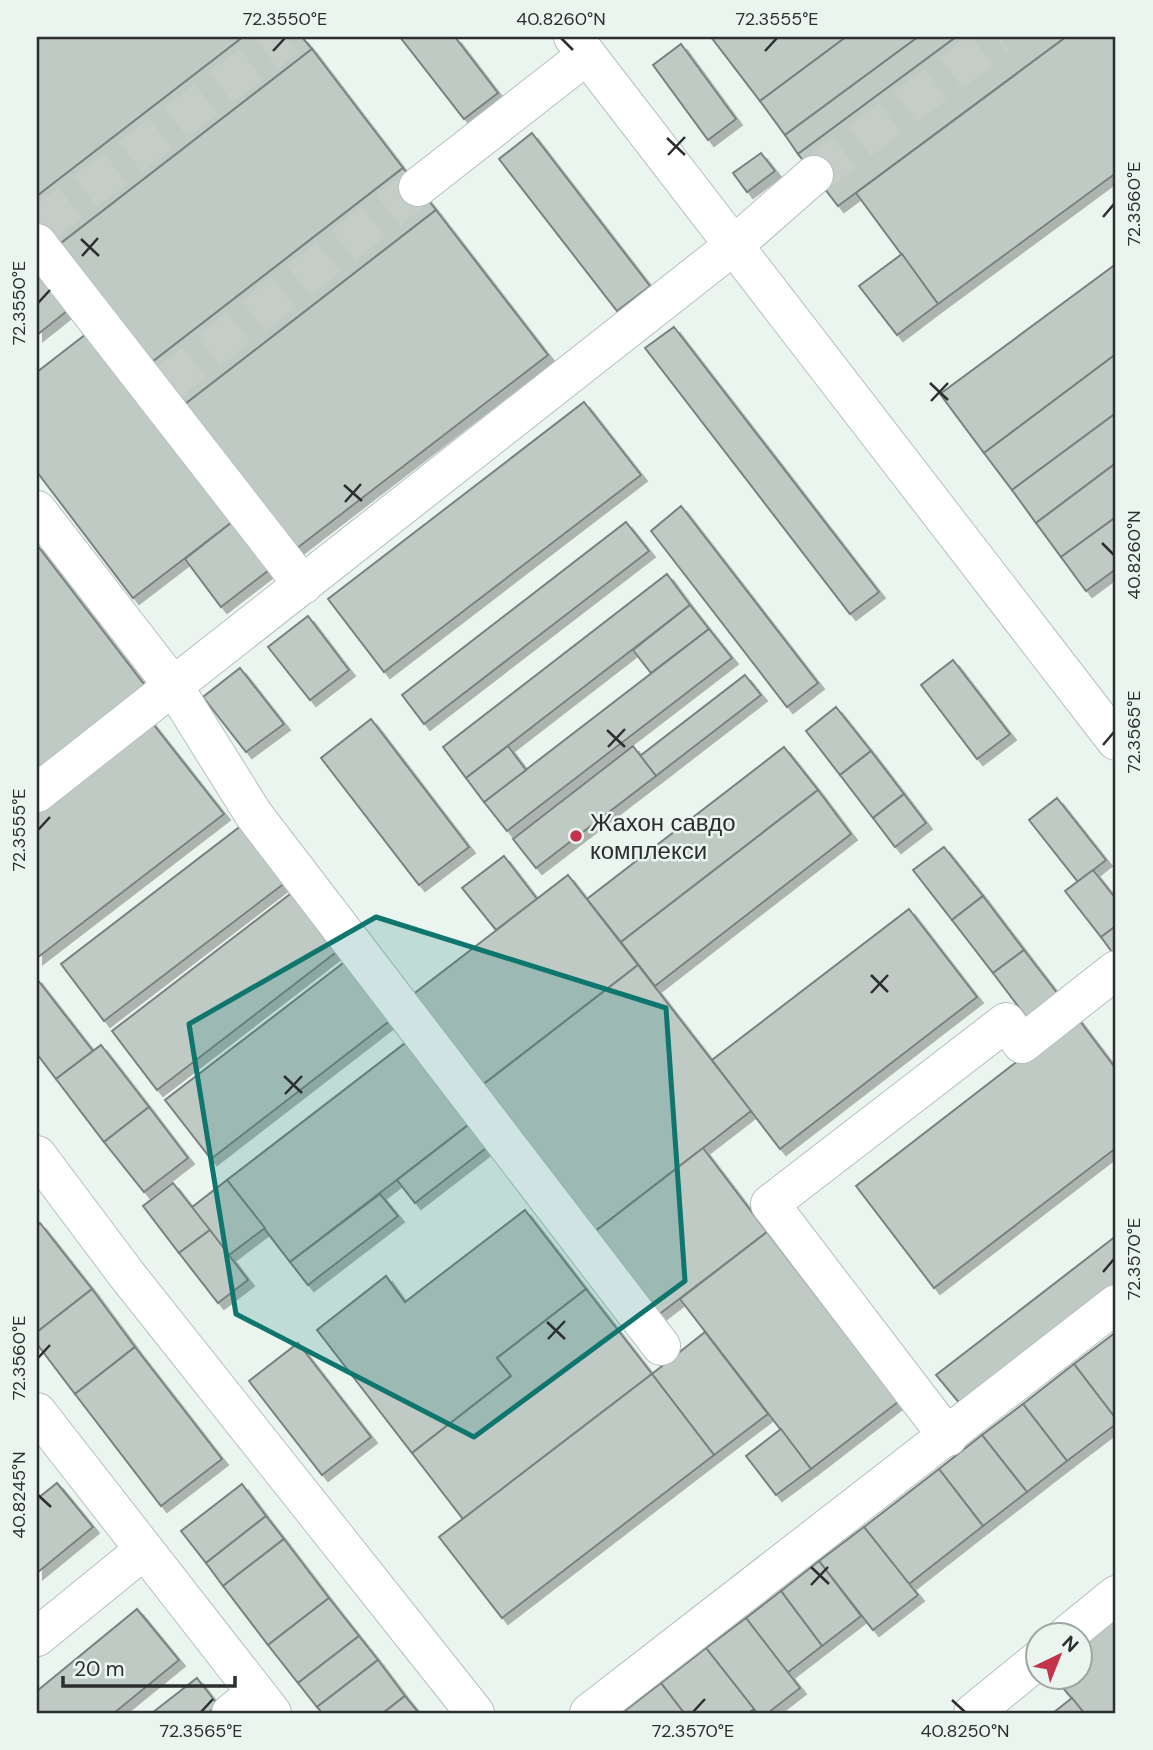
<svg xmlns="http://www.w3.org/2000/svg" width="1153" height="1750" font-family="'DM Sans',sans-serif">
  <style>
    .building { fill: #c0cac5; stroke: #79827e; stroke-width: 2; filter: url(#shadow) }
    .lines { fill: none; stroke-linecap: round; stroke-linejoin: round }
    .minor-tunnel { stroke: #c5cdc9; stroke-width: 38; stroke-dasharray: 38 19; stroke-linecap: butt }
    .minor-casing { stroke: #b6c0bb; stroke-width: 40 }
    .minor { stroke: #fff; stroke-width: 38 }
    .marked { fill: #0f766e; fill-opacity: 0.2; stroke: #0f766e; stroke-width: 5; stroke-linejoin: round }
    .ticks { fill: none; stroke: #2b2f2d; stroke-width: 2.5 }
    .poi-dot { fill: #c4334c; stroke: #ebf5f0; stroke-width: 2.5 }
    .labels { text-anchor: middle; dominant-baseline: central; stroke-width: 5; stroke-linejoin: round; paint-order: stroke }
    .poi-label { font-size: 24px; fill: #2b2f2d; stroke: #ebf5f0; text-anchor: start }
    .neatline { fill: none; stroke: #2b2f2d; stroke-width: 2.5 }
    .ticks-label { font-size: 18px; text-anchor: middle; fill: #2b2f2d }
  </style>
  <defs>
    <filter id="shadow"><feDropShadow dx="6" dy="6" stdDeviation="0" flood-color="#0004"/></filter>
  </defs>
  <rect width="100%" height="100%" fill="#ebf5f0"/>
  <g class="building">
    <polygon points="37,37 243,37 37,196"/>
    <polygon points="243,37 302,37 312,49 56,247 37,223 37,196"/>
    <polygon points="400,37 455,37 498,93 464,119"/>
    <polygon points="711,37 846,37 760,101"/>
    <polygon points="846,37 918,37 785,135 760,101"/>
    <polygon points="918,37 956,37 798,154 785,135"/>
    <polygon points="956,37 1066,37 838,206 798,154"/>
    <polygon points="1066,37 1116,37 1116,173 938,304 856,193"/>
    <polygon points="681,44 736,119 708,140 653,65"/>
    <polygon points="312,49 403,168 147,366 56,247"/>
    <polygon points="532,133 650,286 617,311 499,159"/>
    <polygon points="761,153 775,171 747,192 733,173"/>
    <polygon points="403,168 436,210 180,408 147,366"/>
    <polygon points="436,210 548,355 292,552 180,408"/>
    <polygon points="902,254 938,304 897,335 859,286"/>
    <polygon points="37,261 72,307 37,335"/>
    <polygon points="1116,264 1116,354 984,453 940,394"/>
    <polygon points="674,327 879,592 850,614 645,348"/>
    <polygon points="90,331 236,519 133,598 37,472 37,372"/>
    <polygon points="1116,354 1116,413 1012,490 984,453"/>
    <polygon points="584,402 641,475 384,672 328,599"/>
    <polygon points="1116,413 1116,463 1036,523 1012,490"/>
    <polygon points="1116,463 1116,517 1061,557 1036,523"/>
    <polygon points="681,506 818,683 787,707 651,531"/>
    <polygon points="1116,517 1116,569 1086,591 1061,557"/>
    <polygon points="236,519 273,567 221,607 185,559"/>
    <polygon points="626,522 649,551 424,724 402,695"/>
    <polygon points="37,545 150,692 37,779"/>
    <polygon points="667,574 690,605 466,778 443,747"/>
    <polygon points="690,605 709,629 651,673 633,650"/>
    <polygon points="308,616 349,670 310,700 268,647"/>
    <polygon points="709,629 732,658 507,831 484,802"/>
    <polygon points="953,660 1010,734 977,759 921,685"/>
    <polygon points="240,668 284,724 246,752 203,697"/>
    <polygon points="745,675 761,695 656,776 640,756"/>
    <polygon points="836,707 871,751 840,775 806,731"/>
    <polygon points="371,719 469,847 419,885 321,758"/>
    <polygon points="150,720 224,814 37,958 37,807"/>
    <polygon points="508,746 526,770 484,802 466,778"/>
    <polygon points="633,746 656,776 536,868 513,839"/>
    <polygon points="784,747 818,790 621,942 587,899"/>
    <polygon points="871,751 904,794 873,818 840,775"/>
    <polygon points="818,790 851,834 655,986 621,942"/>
    <polygon points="904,794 926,823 895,847 873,818"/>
    <polygon points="1057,798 1106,860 1078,882 1029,820"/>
    <polygon points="246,822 290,879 104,1021 61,964"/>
    <polygon points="944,847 983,896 952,920 913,870"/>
    <polygon points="504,856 537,899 496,930 462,888"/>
    <polygon points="1093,870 1116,899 1116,926 1101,937 1065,891"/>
    <polygon points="568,875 638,965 476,1090 407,999"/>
    <polygon points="298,888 343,947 157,1090 112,1031"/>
    <polygon points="983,896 1024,950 993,973 952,920"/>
    <polygon points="909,909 977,997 780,1149 712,1060"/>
    <polygon points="1116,926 1116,949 1112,952 1101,937"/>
    <polygon points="1024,950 1061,998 1030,1022 993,973"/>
    <polygon points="351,957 396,1016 211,1159 165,1100"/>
    <polygon points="638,965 751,1111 589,1236 476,1090"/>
    <polygon points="37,979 93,1051 56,1079 37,1054"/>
    <polygon points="1076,1016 1116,1069 1116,1148 934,1288 856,1186"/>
    <polygon points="413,1037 476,1119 290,1262 227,1180"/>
    <polygon points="101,1045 149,1107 104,1142 56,1079"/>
    <polygon points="149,1107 188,1158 144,1192 104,1142"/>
    <polygon points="476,1119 494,1142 415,1203 397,1180"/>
    <polygon points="703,1148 767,1232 653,1319 589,1236"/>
    <polygon points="227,1180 265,1228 229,1255 191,1208"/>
    <polygon points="173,1183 210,1230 179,1253 143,1206"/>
    <polygon points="380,1194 398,1216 308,1285 290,1262"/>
    <polygon points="525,1210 586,1289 497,1358 511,1376 412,1453 317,1330 386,1276 405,1302"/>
    <polygon points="40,1223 92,1289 37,1332 37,1226"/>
    <polygon points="210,1230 248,1280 218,1303 179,1253"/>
    <polygon points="767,1232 898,1402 811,1469 680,1299"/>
    <polygon points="1116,1236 1116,1286 961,1405 936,1375"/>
    <polygon points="92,1289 135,1347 75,1394 37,1344 37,1332"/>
    <polygon points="586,1289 652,1374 463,1519 412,1453 511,1376 497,1358"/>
    <polygon points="705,1332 768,1414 714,1455 652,1374"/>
    <polygon points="1116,1332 1116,1419 1074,1364"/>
    <polygon points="298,1343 371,1437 322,1475 249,1381"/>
    <polygon points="135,1347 222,1459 161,1506 75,1394"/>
    <polygon points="1074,1364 1116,1419 1116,1424 1067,1461 1023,1404"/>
    <polygon points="652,1374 714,1455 502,1618 439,1537"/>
    <polygon points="1023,1404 1067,1461 1027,1492 982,1435"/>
    <polygon points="781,1429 811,1469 776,1495 746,1456"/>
    <polygon points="982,1435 1027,1492 983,1526 939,1469"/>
    <polygon points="939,1469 983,1526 909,1584 864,1527"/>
    <polygon points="57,1483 93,1527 37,1573 37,1499"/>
    <polygon points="242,1484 266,1516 206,1563 181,1531"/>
    <polygon points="266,1516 284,1539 223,1586 206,1563"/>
    <polygon points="864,1527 918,1595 873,1630 819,1561"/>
    <polygon points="284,1539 329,1598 268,1645 223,1586"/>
    <polygon points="819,1561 861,1616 822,1646 781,1591"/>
    <polygon points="781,1591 822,1646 787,1673 746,1618"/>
    <polygon points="329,1598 359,1636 298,1683 268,1645"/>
    <polygon points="1116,1608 1116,1713 1084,1713 1053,1676 1080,1676 1080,1639"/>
    <polygon points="137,1609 179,1660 114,1713 37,1713 37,1691"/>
    <polygon points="746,1618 800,1688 768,1713 757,1713 706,1648"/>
    <polygon points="359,1636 378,1660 317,1707 298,1683"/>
    <polygon points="706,1648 754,1709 748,1713 684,1713 661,1683"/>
    <polygon points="378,1660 405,1696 383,1713 322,1713 317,1707"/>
    <polygon points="197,1678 218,1705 208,1713 152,1713"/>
    <polygon points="661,1683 684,1713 622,1713"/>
    <polygon points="405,1696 419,1713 383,1713"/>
    <polygon points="1072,1698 1084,1713 1053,1713"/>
  </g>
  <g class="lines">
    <g class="minor-tunnel">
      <polyline points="814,175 999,37"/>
      <polyline points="40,226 287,37"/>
      <polyline points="164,386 418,187"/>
    </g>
    <g class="minor-casing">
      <g id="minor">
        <polyline points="573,37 1116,741"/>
        <polyline points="418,187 587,55"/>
        <polyline points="37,243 303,585"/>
        <polyline points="37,510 174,687 254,815 661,1346"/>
        <polyline points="37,793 733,246 814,175"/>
        <polyline points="37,1155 127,1275 475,1713"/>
        <polyline points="37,1412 272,1713"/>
        <polyline points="948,1437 770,1204 1006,1022 1022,1044 1116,970"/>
        <polyline points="1068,1634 1116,1595"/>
        <polyline points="37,1637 144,1550"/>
        <polyline points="231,1713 256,1693"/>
        <polyline points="589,1713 1116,1304"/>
        <polyline points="973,1713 1038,1660"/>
      </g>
    </g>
    <use href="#minor" class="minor"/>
  </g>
  <path class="marked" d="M376,917L666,1008L685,1281L474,1437L236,1314L189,1024Z"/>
  <path class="ticks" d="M561,38L573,50M273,51L285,38M765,51L777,38M667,138L685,155M668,155L685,137M1103,217L1114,204M81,239L99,256M82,256L98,238M38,303L50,290M930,383L948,400M931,401L948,383M344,485L362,501M345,502L361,484M1102,543L1114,555M607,730L625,747M1103,745L1114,732M608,747L625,729M38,830L50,817M871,975L888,992M871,993L888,975M284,1076L302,1093M285,1094L302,1076M1103,1272L1114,1259M547,1322L565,1339M548,1339L565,1321M38,1358L50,1345M38,1495L51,1507M811,1567L829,1584M811,1585L828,1567M952,1700L965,1712M201,1712L213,1699M693,1712L705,1699"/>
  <circle class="poi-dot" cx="576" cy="836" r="7"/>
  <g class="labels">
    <g class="poi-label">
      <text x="590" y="822">Жахон савдо<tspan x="590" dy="28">комплекси</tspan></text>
    </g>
  </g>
  <rect width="1153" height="1750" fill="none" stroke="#ebf5f0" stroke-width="77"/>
  <g transform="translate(1059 1656) rotate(43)"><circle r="33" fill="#ebf5f0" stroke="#9ea6a2" stroke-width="2"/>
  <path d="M0-5L12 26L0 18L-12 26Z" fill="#c4334c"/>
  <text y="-10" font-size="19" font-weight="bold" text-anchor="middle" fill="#2b2f2d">N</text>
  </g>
  <path d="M63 1676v10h172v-10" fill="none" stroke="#2b2f2d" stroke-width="3.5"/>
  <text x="74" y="1676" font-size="21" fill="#2b2f2d" stroke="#ebf5f0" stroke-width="5" paint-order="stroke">20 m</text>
  <rect x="38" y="38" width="1076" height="1674" class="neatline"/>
  <g class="ticks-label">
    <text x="285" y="25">72.3550°E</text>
    <text x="561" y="25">40.8260°N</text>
    <text x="777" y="25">72.3555°E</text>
    <text transform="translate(1134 204) rotate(-90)" y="6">72.3560°E</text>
    <text transform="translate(19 303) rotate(-90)" y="6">72.3550°E</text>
    <text transform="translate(1134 555) rotate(-90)" y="6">40.8260°N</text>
    <text transform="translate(1134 732) rotate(-90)" y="6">72.3565°E</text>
    <text transform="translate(19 830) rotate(-90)" y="6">72.3555°E</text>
    <text transform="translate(1134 1259) rotate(-90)" y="6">72.3570°E</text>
    <text transform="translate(19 1358) rotate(-90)" y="6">72.3560°E</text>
    <text transform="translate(19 1495) rotate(-90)" y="6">40.8245°N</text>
    <text x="201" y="1737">72.3565°E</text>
    <text x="693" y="1737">72.3570°E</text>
    <text x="965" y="1737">40.8250°N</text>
  </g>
</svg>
